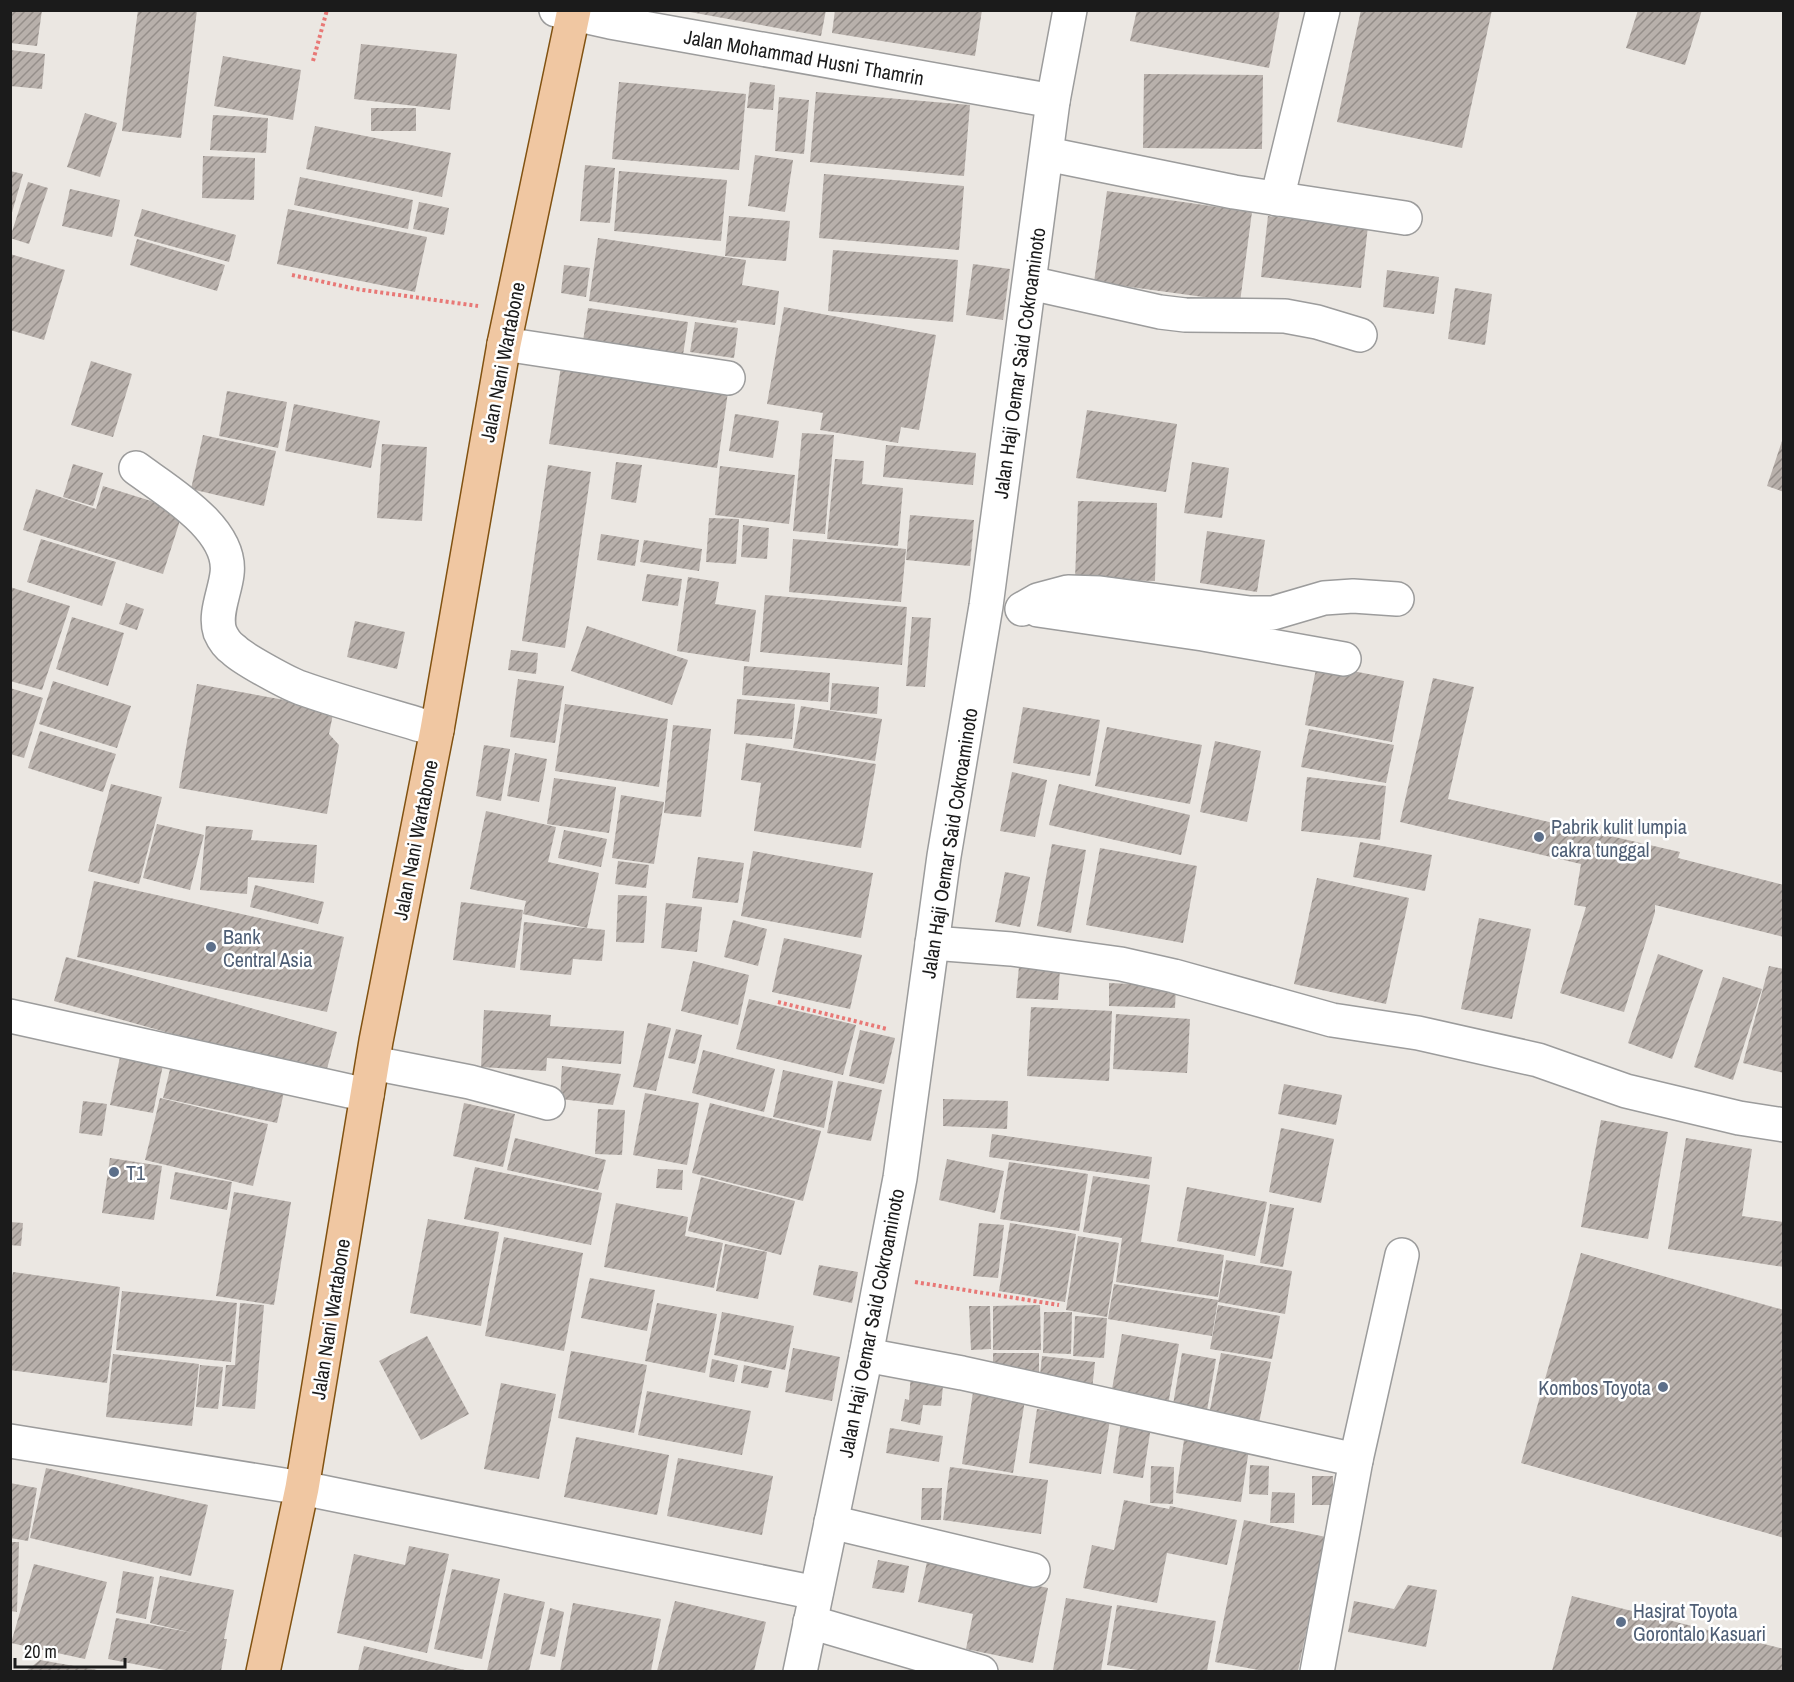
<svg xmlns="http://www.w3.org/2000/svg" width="1794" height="1682" font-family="'Archivo Narrow',sans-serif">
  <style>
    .building { fill: url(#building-hatch) }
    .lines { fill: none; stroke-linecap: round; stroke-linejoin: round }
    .minor-casing { stroke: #9c9c9c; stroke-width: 36 }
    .primary-casing { stroke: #815211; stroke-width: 36 }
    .path { stroke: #e87876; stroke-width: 4; stroke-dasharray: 3 3; stroke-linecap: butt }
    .minor { stroke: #fff; stroke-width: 33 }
    .primary { stroke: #f0c7a2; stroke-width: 33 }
    .service-dot { fill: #5c6f8a; stroke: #fff; stroke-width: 2 }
    .labels { text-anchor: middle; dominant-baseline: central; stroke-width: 5; stroke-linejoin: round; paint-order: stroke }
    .street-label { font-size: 20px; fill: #1b1b1b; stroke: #fff }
    .service-label { font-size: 20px; fill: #4e5e75; stroke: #fff; text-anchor: start }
  </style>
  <defs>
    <pattern id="building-hatch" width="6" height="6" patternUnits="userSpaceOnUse" patternTransform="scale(1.5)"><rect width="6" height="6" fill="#b8b0ab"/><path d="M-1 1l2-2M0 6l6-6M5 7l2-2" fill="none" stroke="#958e8a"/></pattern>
  </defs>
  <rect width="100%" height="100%" fill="#ebe7e2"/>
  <g class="building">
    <polygon points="10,10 42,10 37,46 10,43"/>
    <polygon points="138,10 197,10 181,138 122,131"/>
    <polygon points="679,10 826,10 821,36"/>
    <polygon points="835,10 982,10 975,56 832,33"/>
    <polygon points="1137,10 1280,10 1269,68 1130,41"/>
    <polygon points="1361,10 1492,10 1462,148 1337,122"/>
    <polygon points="1638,10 1702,10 1685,65 1626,48"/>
    <polygon points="361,44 457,54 450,110 354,99"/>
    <polygon points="10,50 45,54 42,89 10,86"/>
    <polygon points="223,56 301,70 293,120 214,106"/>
    <polygon points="1144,74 1263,75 1262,149 1143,148"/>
    <polygon points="619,82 746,94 739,170 612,159"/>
    <polygon points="750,82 775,85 773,110 747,108"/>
    <polygon points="816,92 970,105 964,176 810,162"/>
    <polygon points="779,97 809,100 804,154 775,151"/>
    <rect x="371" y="108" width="45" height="23"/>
    <polygon points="85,113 117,123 100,177 67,167"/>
    <polygon points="213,115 268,118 266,153 210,150"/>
    <polygon points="315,126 451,153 442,197 306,169"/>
    <polygon points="755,155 793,160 785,212 748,206"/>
    <polygon points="203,156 255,158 254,200 202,198"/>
    <polygon points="585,165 615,168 610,223 580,221"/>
    <polygon points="10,171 23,174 11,216 10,216"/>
    <polygon points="619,171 727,180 721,241 614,231"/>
    <polygon points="824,174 964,186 959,250 819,238"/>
    <polygon points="300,177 413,200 408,229 294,205"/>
    <polygon points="28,182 48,188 29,244 10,238"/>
    <polygon points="70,189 120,200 112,237 62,226"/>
    <polygon points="1107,191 1252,212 1240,302 1094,282"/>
    <polygon points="419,202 449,208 444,235 413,229"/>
    <polygon points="142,209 236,235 229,262 134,236"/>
    <polygon points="288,209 427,237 415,292 277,264"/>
    <polygon points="729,216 790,221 786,261 725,256"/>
    <polygon points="1268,216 1368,226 1361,288 1261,277"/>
    <polygon points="598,238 746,260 742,285 779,291 775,325 737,320 736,323 589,301"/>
    <polygon points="137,239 225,265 217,291 130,265"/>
    <polygon points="833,250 958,260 953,322 828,311"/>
    <polygon points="10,254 65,270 44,340 10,330"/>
    <polygon points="973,264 1010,269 1003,320 966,315"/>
    <polygon points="564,265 590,268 586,297 561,293"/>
    <polygon points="1387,270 1439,277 1434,314 1383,307"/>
    <polygon points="1455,288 1492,294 1485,345 1448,339"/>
    <polygon points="784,307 936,335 919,430 901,427 898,443 820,430 823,413 767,404"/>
    <polygon points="588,308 688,322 683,355 583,341"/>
    <polygon points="695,322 738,328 734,358 690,352"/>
    <polygon points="562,360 729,385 717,468 549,444"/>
    <polygon points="91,361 132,374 113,437 71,425"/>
    <polygon points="227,391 287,402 278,448 219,436"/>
    <polygon points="294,404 380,421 371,468 285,451"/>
    <polygon points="1087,410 1177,424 1166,492 1076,478"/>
    <polygon points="735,414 779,421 773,458 729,451"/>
    <polygon points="802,433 834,435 825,534 793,531"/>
    <polygon points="203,435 276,451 264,506 191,489"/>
    <polygon points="1783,438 1784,438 1784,492 1767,486"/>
    <polygon points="382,444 427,447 422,521 377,518"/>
    <polygon points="886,445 976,453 973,485 883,477"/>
    <polygon points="835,459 864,461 862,484 903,488 898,546 827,539"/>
    <polygon points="616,462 642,465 636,503 611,499"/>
    <polygon points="1192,462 1229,468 1222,518 1184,513"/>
    <polygon points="73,464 103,473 93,506 63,497"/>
    <polygon points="548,465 591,472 565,648 522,641"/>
    <polygon points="720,466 795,475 789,524 715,515"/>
    <polygon points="103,486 183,511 163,574 23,530 36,489 96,509"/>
    <polygon points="1078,501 1157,503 1155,581 1075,579"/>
    <polygon points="910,515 974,520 970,566 906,560"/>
    <polygon points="709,518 739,519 736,564 706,562"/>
    <polygon points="743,525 769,528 767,559 741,557"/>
    <polygon points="1207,531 1265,540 1257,592 1200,583"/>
    <polygon points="601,534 639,540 635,566 597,560"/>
    <polygon points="41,539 116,562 102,606 27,582"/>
    <polygon points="793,539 906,549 901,602 789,592"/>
    <polygon points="644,540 702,549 699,571 640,562"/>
    <polygon points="647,574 682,579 678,606 642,601"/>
    <polygon points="688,577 719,582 715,604 756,610 749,662 677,651"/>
    <polygon points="10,587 70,606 42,690 10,681"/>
    <polygon points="765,595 907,607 902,665 760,652"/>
    <polygon points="126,603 144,609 137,630 119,624"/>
    <polygon points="72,617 124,633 108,686 56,669"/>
    <polygon points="912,617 931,618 925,687 906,686"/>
    <polygon points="355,621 405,632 397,669 347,657"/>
    <polygon points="587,626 688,660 672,705 571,671"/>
    <polygon points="511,650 538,653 536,674 508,670"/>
    <polygon points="1317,664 1404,681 1392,742 1305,725"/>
    <polygon points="744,666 830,673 828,702 742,695"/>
    <polygon points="1433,678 1474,687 1448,799 1680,852 1678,858 1784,885 1784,937 1655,905 1655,912 1624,1012 1560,993 1586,907 1574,905 1581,864 1400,822"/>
    <polygon points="518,679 564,686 555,743 510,737"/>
    <polygon points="53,681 131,706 117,748 39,724"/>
    <polygon points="832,683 879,687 877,714 830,710"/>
    <polygon points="197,684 334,709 329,734 339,745 327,814 179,788"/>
    <polygon points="10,688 43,698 24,758 10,754"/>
    <polygon points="737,699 795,704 792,739 734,734"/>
    <polygon points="565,704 668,719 659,787 555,771"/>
    <polygon points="801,706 882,719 875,761 793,748"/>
    <polygon points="1023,707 1100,720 1090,776 1013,763"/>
    <polygon points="673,725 711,729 701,817 664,813"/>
    <polygon points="1107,727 1202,745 1190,804 1095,786"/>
    <polygon points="1309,729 1394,745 1386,783 1301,767"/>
    <polygon points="40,731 116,754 103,792 28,768"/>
    <polygon points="1215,741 1261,751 1247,822 1200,812"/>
    <polygon points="746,743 876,764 861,848 754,831 761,783 741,780"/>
    <polygon points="484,745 510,749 501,801 476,796"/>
    <polygon points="515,753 547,759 539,802 507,796"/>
    <polygon points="1012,772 1047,780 1035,837 1000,831"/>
    <polygon points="1307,777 1386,786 1380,840 1301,831"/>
    <polygon points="554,778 616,787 609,833 547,824"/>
    <polygon points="111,784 162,797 139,884 88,871"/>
    <polygon points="1059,784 1190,815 1181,855 1049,825"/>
    <polygon points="621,795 664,802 654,864 612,858"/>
    <polygon points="486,811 556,827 548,862 599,873 587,928 523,914 526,901 470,889"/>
    <polygon points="157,824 204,835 190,890 143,878"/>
    <polygon points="206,826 253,830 251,840 317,845 314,883 248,877 247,894 200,890"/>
    <polygon points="564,830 607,839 601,867 558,858"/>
    <polygon points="1360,842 1432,855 1425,891 1353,877"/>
    <polygon points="1052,844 1086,850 1071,933 1037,926"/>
    <polygon points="1100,848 1197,866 1183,943 1086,925"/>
    <polygon points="753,851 873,873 861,938 741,916"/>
    <polygon points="698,857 744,863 738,903 692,898"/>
    <polygon points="618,861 649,865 646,888 615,884"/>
    <polygon points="1005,872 1030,877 1020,927 995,922"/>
    <polygon points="1317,878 1409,898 1386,1004 1294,984"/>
    <polygon points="94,881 344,937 327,1012 77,957"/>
    <polygon points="255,885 324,902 318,924 250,907"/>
    <polygon points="618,895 647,896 644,943 616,942"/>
    <polygon points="461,902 523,910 515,968 453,960"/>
    <polygon points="666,903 702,907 697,952 661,948"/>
    <polygon points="1479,918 1531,929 1512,1019 1461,1009"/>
    <polygon points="733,920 767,929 758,966 724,957"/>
    <polygon points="524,922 605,930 602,961 573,959 571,975 520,970"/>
    <polygon points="784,938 862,955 850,1009 772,992"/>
    <polygon points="1658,954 1703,970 1672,1059 1628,1043"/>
    <polygon points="66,957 337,1032 325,1076 54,1001"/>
    <polygon points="693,961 749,975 738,1025 681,1011"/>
    <polygon points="1019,966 1060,969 1058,1000 1016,998"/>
    <polygon points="1769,966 1784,969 1784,1073 1743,1063"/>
    <polygon points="1723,977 1762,989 1733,1080 1694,1067"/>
    <polygon points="1109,983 1176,986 1175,1008 1109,1006"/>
    <polygon points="749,999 856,1025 843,1075 736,1049"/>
    <polygon points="1031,1007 1112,1011 1109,1081 1027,1076"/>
    <polygon points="484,1010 551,1015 550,1026 624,1031 621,1064 547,1058 546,1071 481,1067"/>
    <polygon points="1116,1014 1190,1019 1187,1073 1113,1069"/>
    <polygon points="648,1023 671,1028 656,1091 633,1087"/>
    <polygon points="676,1029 702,1035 695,1064 668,1058"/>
    <polygon points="860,1030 895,1038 884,1084 849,1076"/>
    <polygon points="703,1050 775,1069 764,1112 692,1093"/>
    <polygon points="120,1057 163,1065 153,1113 110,1105"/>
    <polygon points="173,1057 286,1083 277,1123 163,1098"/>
    <polygon points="562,1066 621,1074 613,1105 560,1099"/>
    <polygon points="783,1070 833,1081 824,1128 773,1117"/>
    <polygon points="838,1081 882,1090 871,1141 827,1133"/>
    <polygon points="1284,1084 1342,1095 1336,1125 1278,1114"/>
    <polygon points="645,1093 699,1103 687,1165 633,1155"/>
    <polygon points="160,1098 268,1124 253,1186 145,1160"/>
    <polygon points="943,1099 1008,1101 1007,1129 943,1126"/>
    <polygon points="83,1101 107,1104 102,1136 79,1133"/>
    <polygon points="464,1103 515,1114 503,1167 453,1156"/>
    <polygon points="710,1103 821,1131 803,1201 692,1173"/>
    <polygon points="598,1109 625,1110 622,1155 595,1154"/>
    <polygon points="1601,1120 1668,1132 1648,1239 1581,1227"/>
    <polygon points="1281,1128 1334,1139 1321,1203 1269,1192"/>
    <polygon points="992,1134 1152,1157 1149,1179 989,1157"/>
    <polygon points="515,1138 606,1160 598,1190 507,1170"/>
    <polygon points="1686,1138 1752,1149 1742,1216 1784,1222 1784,1267 1668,1249"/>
    <polygon points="110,1158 162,1166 154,1220 102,1213"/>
    <polygon points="947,1159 1004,1171 995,1213 939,1200"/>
    <polygon points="1009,1162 1088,1174 1079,1231 1000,1219"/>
    <polygon points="475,1167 602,1193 591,1245 464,1219"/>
    <polygon points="658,1169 683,1170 682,1190 656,1188"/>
    <polygon points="175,1172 232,1182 227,1210 170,1199"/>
    <polygon points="1093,1176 1150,1185 1141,1242 1224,1255 1218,1297 1116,1282 1122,1238 1083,1232"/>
    <polygon points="701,1177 795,1201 781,1255 688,1231"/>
    <polygon points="1187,1187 1267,1202 1255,1256 1177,1241"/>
    <polygon points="234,1192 291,1202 274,1305 216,1296"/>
    <polygon points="616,1203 688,1217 685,1236 723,1243 714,1288 604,1267"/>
    <polygon points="1270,1204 1294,1208 1283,1267 1260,1263"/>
    <polygon points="428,1219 499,1232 481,1326 410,1313"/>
    <polygon points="10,1222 23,1223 21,1246 10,1245"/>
    <polygon points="979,1223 1004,1225 998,1278 973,1276"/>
    <polygon points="1010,1223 1076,1234 1065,1302 999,1291"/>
    <polygon points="1078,1236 1119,1243 1107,1317 1066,1310"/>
    <polygon points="504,1237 583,1253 564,1351 485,1336"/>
    <polygon points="725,1244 767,1252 758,1299 716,1291"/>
    <polygon points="1581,1253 1784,1310 1784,1538 1521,1463"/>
    <polygon points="1226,1260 1292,1271 1285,1314 1218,1302"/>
    <polygon points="819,1265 858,1272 852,1303 813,1295"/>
    <polygon points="13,1272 120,1287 107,1383 10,1370 10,1291"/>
    <polygon points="590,1278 655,1290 647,1331 581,1318"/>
    <polygon points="1114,1284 1218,1300 1212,1336 1108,1319"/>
    <polygon points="122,1291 237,1303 231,1362 116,1350"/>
    <polygon points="240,1303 264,1305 255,1409 222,1406 226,1365 235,1365"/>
    <polygon points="657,1303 717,1314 705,1373 645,1361"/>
    <polygon points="1040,1305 1041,1350 993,1350 993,1306"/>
    <polygon points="1218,1305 1280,1316 1272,1359 1210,1349"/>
    <polygon points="969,1306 990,1306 991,1349 971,1350"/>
    <polygon points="722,1312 794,1326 785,1370 714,1355"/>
    <polygon points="1044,1312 1072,1312 1071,1354 1043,1353"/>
    <polygon points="1075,1316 1107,1318 1104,1358 1073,1356"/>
    <polygon points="1122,1334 1179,1344 1167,1410 1110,1400"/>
    <polygon points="427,1336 469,1414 421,1440 379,1361"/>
    <polygon points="793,1348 840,1357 832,1401 785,1392"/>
    <polygon points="571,1351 647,1365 634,1433 558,1418"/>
    <rect x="993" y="1353" width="46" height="22"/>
    <polygon points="1182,1353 1216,1359 1205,1422 1171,1416"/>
    <polygon points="1221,1353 1271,1362 1258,1428 1208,1420"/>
    <polygon points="113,1354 199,1364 192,1426 106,1417"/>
    <polygon points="1042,1356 1095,1362 1092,1390 1039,1385"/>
    <polygon points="712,1359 738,1365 734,1382 709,1377"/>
    <polygon points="200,1365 223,1367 218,1409 196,1407"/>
    <polygon points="744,1365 772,1371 768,1388 741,1383"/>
    <polygon points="911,1373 944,1376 941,1406 923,1405 920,1425 901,1421 905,1399 909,1400"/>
    <polygon points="501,1383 556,1394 539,1479 484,1469"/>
    <polygon points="974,1386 1026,1394 1013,1473 962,1464"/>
    <polygon points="647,1391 751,1411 742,1455 638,1435"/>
    <polygon points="1037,1409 1110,1420 1101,1474 1029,1463"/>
    <polygon points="1121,1422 1151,1427 1143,1478 1113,1473"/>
    <polygon points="890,1428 943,1436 939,1462 886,1453"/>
    <polygon points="576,1437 669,1455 657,1515 564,1497"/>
    <polygon points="1184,1440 1249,1449 1241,1502 1176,1493"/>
    <polygon points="678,1458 773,1476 762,1535 667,1516"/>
    <polygon points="1250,1465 1269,1466 1268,1495 1249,1494"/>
    <polygon points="1151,1466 1174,1467 1173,1504 1150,1503"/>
    <polygon points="950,1467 1048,1480 1041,1534 943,1520"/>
    <polygon points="46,1468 208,1505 191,1576 30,1538"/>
    <rect x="1312" y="1476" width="21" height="29"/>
    <polygon points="10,1483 37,1488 28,1541 10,1538"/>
    <polygon points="922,1488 942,1488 941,1520 921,1520"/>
    <polygon points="1272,1492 1295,1493 1294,1523 1270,1523"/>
    <polygon points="1124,1500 1169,1509 1170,1506 1237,1520 1227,1565 1167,1553 1157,1603 1083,1588 1092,1545 1114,1550"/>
    <polygon points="1244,1520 1326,1537 1298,1671 1264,1671 1215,1662"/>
    <polygon points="10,1542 19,1542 17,1612 10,1611"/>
    <polygon points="409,1546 449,1554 427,1653 337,1633 354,1554 405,1565"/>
    <polygon points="878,1560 909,1566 904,1593 872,1588"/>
    <polygon points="927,1562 1048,1588 1033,1663 966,1649 973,1614 918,1602"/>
    <polygon points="34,1564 107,1582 85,1659 11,1643"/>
    <polygon points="452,1569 500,1579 482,1659 434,1649"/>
    <polygon points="123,1571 154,1577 146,1619 116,1613"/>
    <polygon points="160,1576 234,1590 224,1639 227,1639 221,1671 170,1671 108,1659 116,1618 193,1633 150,1623"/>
    <polygon points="1408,1585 1437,1590 1426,1647 1348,1632 1354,1601 1394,1609"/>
    <polygon points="504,1593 545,1602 529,1671 487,1671"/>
    <polygon points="1572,1596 1784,1649 1784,1671 1552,1671"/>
    <polygon points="1066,1598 1112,1606 1101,1671 1053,1670"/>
    <polygon points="675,1601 766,1622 754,1671 657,1671"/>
    <polygon points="573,1603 661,1619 651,1671 560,1671"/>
    <polygon points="1117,1605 1216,1621 1207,1671 1143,1671 1107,1665"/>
    <polygon points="550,1608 564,1612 555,1657 540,1654"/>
    <polygon points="364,1646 469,1671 358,1671"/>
    <polygon points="40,1660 97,1670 97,1671 26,1671"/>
  </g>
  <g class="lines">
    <g class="minor-casing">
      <g id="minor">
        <polyline points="556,10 610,22 1053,101"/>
        <polyline points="1047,154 1234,192 1405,218"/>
        <polyline points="1277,199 1323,10"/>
        <polyline points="1030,283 1160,312 1185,315 1285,316 1317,322 1360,335"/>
        <polyline points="504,344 728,378"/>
        <path d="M136,468C167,491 233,529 227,574C225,592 214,614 220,632C223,639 228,646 234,650C243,659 289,684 301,688C346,704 392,716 437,730"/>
        <polyline points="1022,609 1038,600 1068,592 1100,593 1250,613 1273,613 1324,598 1353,596 1397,599"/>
        <polyline points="1038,610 1203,634 1344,659"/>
        <polyline points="932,943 1011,949 1121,964 1174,976 1332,1020 1418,1033 1538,1060 1626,1091 1739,1118 1784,1125"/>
        <polyline points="10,1016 367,1095"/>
        <polyline points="373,1063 470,1082 548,1103"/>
        <polyline points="866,1355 962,1373 1356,1460"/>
        <polyline points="10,1441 302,1488 816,1593"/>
        <polyline points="831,1522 1033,1570"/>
        <polyline points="810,1622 981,1672"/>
        <polyline points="800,1672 866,1355 900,1178 944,856 986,606 1053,101 1070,10"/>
        <polyline points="1317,1672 1356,1460 1402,1255"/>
      </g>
    </g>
    <g class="primary-casing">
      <polyline id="primary" points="263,1672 302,1488 376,1041 437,730 504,344 574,10"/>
    </g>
    <g class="path">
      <polyline points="313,61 327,10"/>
      <polyline points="292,275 356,289 478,306"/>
      <polyline points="778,1002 887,1029"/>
      <polyline points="915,1282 1059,1305"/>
    </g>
    <use href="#minor" class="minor"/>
    <use href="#primary" class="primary"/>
  </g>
  <g class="service-dot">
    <circle cx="1539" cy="837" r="6"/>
    <circle cx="211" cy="947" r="6"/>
    <circle cx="114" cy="1172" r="6"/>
    <circle cx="1663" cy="1387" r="6"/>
    <circle cx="1621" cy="1622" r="6"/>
  </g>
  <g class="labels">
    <g class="street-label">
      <text transform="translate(804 57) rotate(10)">Jalan Mohammad Husni Thamrin</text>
      <text transform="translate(502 362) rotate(-79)">Jalan Nani Wartabone</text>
      <text transform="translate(1019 363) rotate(-82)">Jalan Haji Oemar Said Cokroaminoto</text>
      <text transform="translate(415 840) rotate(-79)">Jalan Nani Wartabone</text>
      <text transform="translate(949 843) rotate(-81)">Jalan Haji Oemar Said Cokroaminoto</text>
      <text transform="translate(330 1319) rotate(-81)">Jalan Nani Wartabone</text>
      <text transform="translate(871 1323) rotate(-79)">Jalan Haji Oemar Said Cokroaminoto</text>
    </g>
    <g class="service-label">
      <text x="1551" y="826">Pabrik kulit lumpia<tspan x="1551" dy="23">cakra tunggal</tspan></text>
      <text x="223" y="936">Bank<tspan x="223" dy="23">Central Asia</tspan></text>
      <text x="126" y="1172">T1</text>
      <text x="1651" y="1387" text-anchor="end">Kombos Toyota</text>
      <text x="1633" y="1610">Hasjrat Toyota<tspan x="1633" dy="23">Gorontalo Kasuari</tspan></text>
    </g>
  </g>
  <rect width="1794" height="1682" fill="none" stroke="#1b1b1b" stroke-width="24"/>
  <path d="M15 1658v9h110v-9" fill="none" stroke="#1b1b1b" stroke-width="3"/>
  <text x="24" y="1658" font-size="18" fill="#1b1b1b" stroke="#ffffff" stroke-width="4.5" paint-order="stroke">20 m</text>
</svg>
